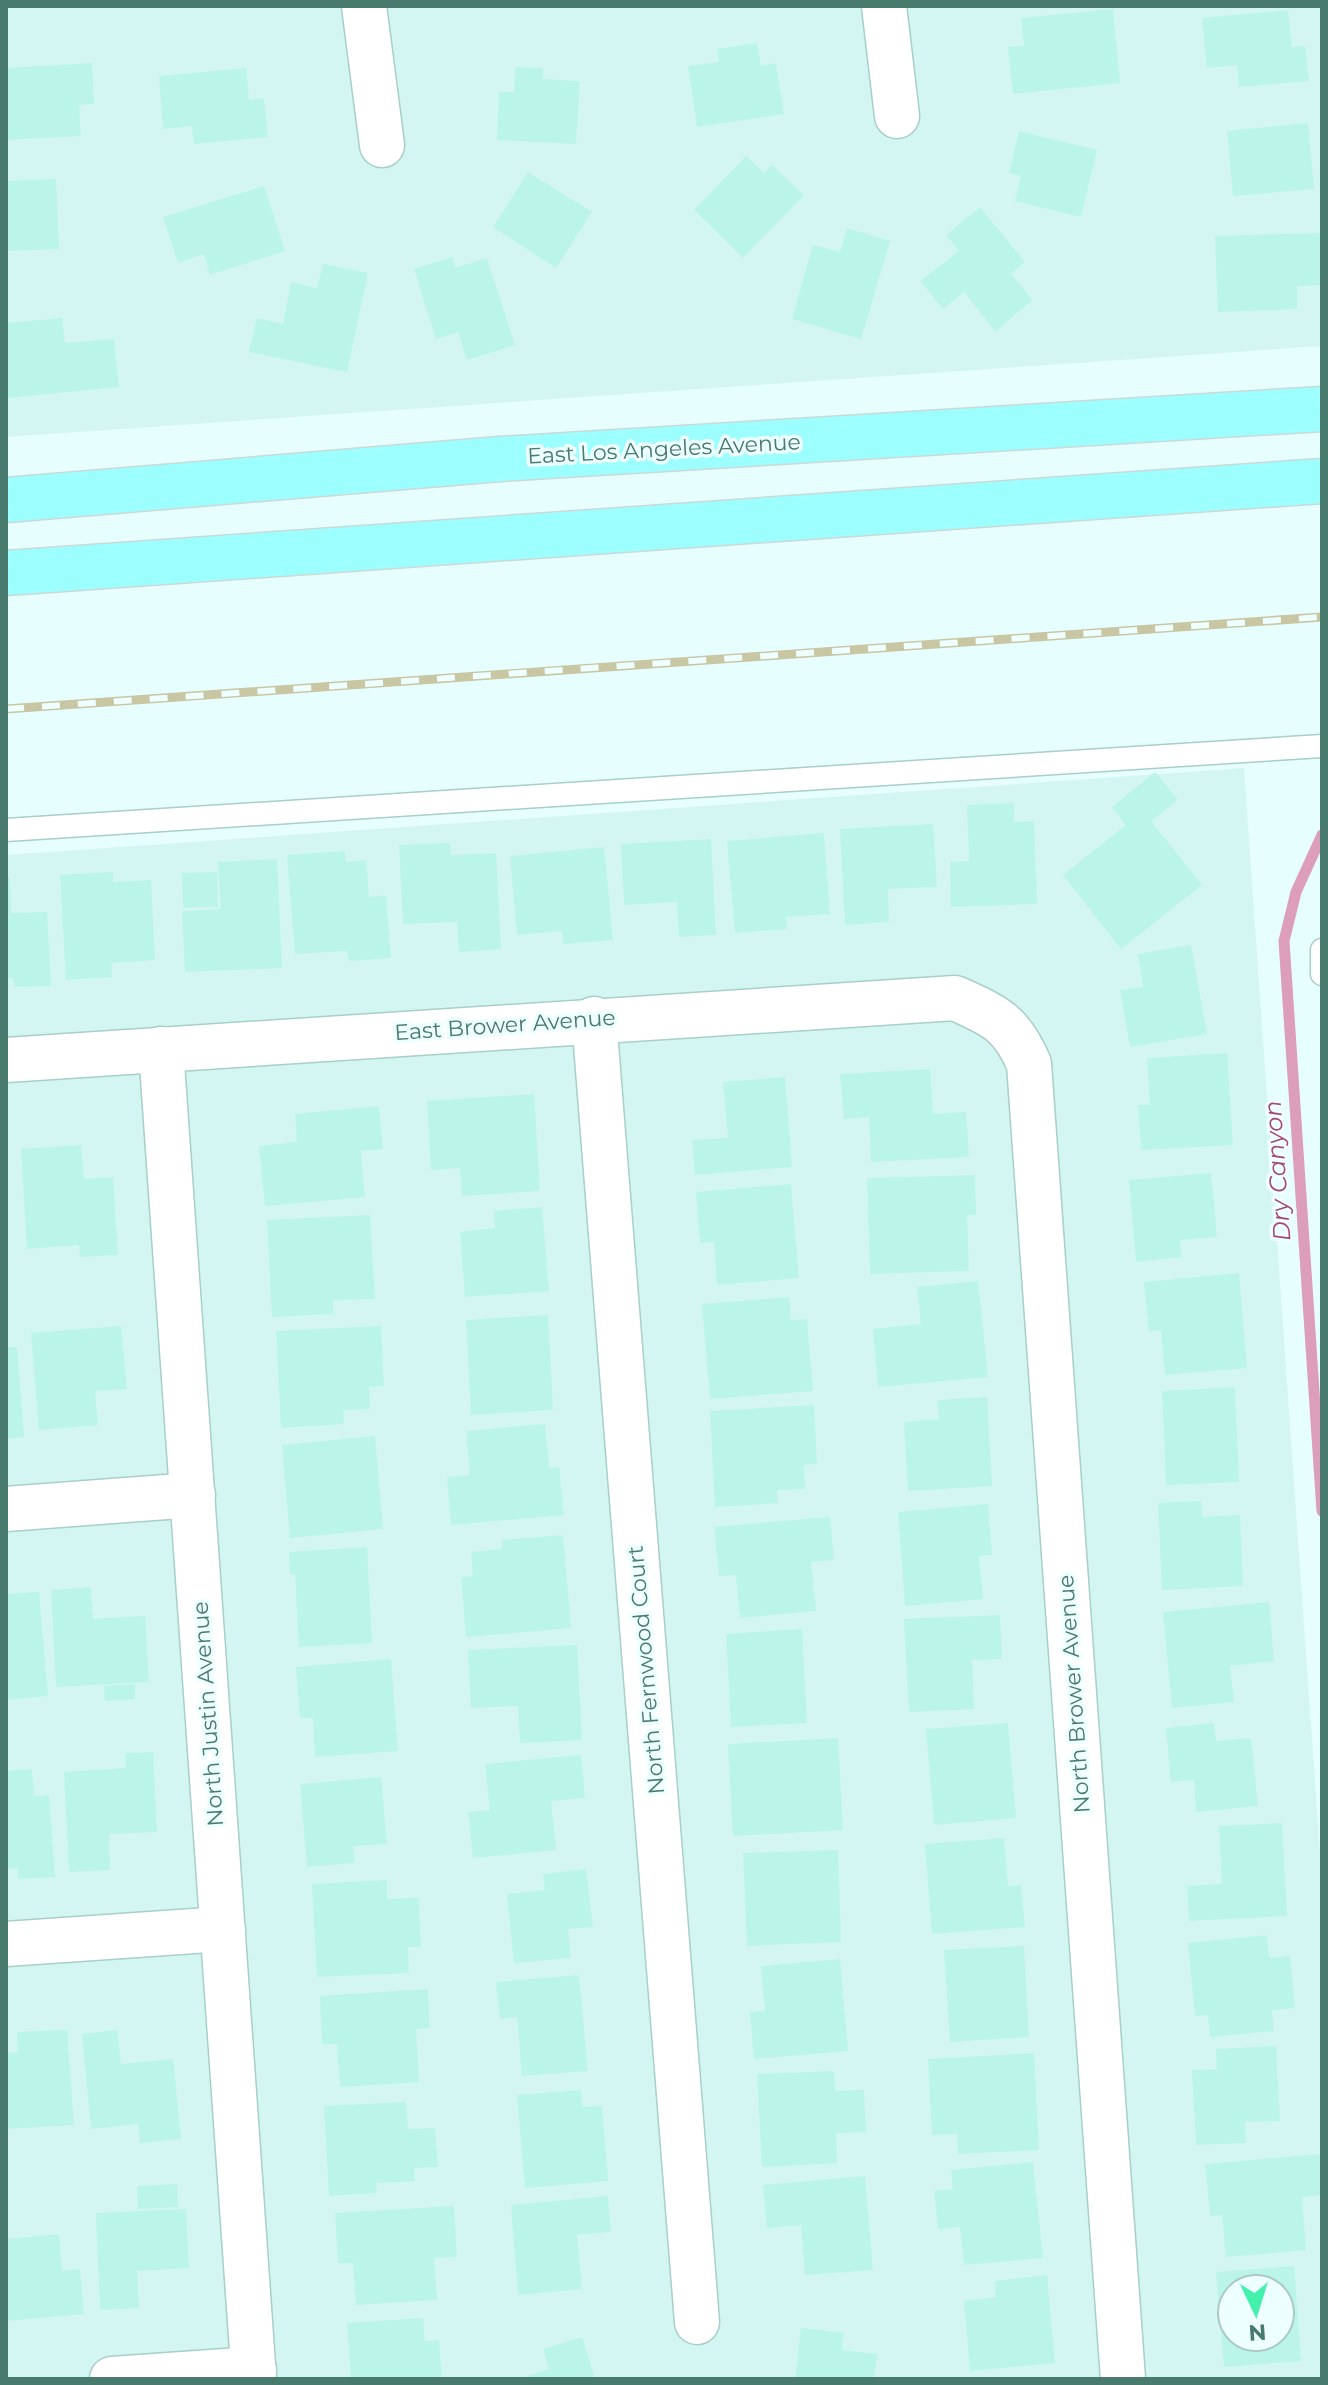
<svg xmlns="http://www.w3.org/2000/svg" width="1328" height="2385" font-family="Montserrat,sans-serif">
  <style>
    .residential { fill: #d4f6f3; fill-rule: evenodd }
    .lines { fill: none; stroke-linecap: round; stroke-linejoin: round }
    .stream { stroke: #dc9ebb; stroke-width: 11 }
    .building { fill: #bbf5e9; fill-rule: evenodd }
    .lane-casing { stroke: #a8cfc8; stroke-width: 25 }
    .street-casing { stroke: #a8cfc8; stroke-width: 47 }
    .primary-casing { stroke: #ccdad6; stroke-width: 47 }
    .lane { stroke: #fff; stroke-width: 22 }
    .street { stroke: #fff; stroke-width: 44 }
    .primary { stroke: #9cfeff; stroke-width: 44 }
    .rail-casing { stroke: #c9c6a3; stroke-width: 9 }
    .rail { stroke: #eff; stroke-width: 6; stroke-dasharray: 18; stroke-linecap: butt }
    .labels { text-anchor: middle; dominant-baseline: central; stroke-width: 7; stroke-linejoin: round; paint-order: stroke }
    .street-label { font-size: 22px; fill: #487a6d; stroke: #eff }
    .water-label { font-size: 24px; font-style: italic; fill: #a54872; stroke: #eff }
  </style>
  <rect width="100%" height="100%" fill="#e6fefe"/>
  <g class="residential">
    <polygon points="6,6 1322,6 1322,346 6,437"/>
    <path d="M1244,768L1322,1882V2379H6V855ZM1232,2289H1280V2337H1232Z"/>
  </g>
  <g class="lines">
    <polyline class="stream" points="1322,835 1296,892 1284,941 1322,1511"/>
  </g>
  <g class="building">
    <polygon points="1113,9 1120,83 1013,94 1008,47 1024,46 1021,18"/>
    <polygon points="1288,10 1292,47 1305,46 1309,81 1239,87 1237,65 1207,68 1202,18"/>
    <polygon points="757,43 761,66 776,63 784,114 697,127 688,66 719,62 717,49"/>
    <polygon points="92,63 94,104 79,105 81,136 6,140 6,68"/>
    <polygon points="515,67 543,68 543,79 580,81 576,144 497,140 499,92 514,92"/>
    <polygon points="246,68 249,100 264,98 268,137 194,144 192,126 163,129 159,76"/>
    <polygon points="1308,123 1314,189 1233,196 1227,131"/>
    <polygon points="1019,131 1097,150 1081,217 1015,201 1021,176 1009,173"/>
    <polygon points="746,156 764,173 772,165 804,195 743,258 694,210"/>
    <polygon points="528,172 592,212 556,268 493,227"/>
    <polygon points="56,179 59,249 6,251 6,181"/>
    <polygon points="264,186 285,251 210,275 204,254 178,263 163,217"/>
    <polygon points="980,207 1025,262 1011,274 1033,300 995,331 964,292 943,309 920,281 959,251 946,235"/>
    <polygon points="847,228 890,241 861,339 792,319 813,245 840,252"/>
    <polygon points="1320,233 1322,285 1297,286 1297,309 1218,312 1215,236"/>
    <polygon points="452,257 455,268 487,258 515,345 467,360 458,332 436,339 414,269"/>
    <polygon points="323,264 368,273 347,372 249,352 257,318 283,324 291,282 317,288"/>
    <polygon points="62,318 65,343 114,339 119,387 8,398 6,323"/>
    <polygon points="1155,772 1178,800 1151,821 1202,885 1121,949 1063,875 1126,825 1112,807"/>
    <polygon points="1014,803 1014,822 1034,821 1037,904 951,907 950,862 969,861 967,805"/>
    <polygon points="933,824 937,887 888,889 889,922 845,925 840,829"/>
    <polygon points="824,833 830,914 786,917 787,929 735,933 727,841"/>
    <polygon points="711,839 716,935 679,937 677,902 624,905 621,844"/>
    <polygon points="450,843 451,855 496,853 501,949 459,952 457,922 403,924 399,845"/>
    <polygon points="604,847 613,940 563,944 562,931 517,935 510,856"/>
    <polygon points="345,851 346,862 366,860 369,897 386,895 391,958 349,961 347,951 295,954 287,855"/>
    <polygon points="277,859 282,968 185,972 182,911 221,909 218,862"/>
    <polygon points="113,872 113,882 151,880 155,960 111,963 112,977 66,980 60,875"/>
    <polygon points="217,872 218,907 183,908 182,873"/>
    <polygon points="6,878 10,878 11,913 47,912 51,986 14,987 13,978 6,978"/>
    <polygon points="1191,945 1207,1034 1130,1047 1120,990 1143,987 1138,954"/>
    <polygon points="1227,1053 1233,1145 1141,1150 1138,1105 1150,1105 1147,1058"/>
    <polygon points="930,1069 933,1114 966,1112 969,1157 871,1162 869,1117 844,1119 840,1074"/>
    <polygon points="785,1077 792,1167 695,1175 692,1140 728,1138 723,1082"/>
    <polygon points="534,1094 540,1191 462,1196 460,1168 431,1170 427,1101"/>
    <polygon points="379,1106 383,1149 361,1151 365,1197 265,1206 259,1146 297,1142 295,1114"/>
    <polygon points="81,1145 84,1179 113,1177 118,1255 80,1257 79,1245 27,1249 21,1149"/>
    <polygon points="1211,1173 1217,1237 1180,1240 1182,1257 1136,1262 1129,1180"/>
    <polygon points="975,1175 976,1215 967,1215 969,1271 870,1274 867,1178"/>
    <polygon points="791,1184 799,1278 717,1285 714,1242 700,1243 696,1192"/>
    <polygon points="542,1207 549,1291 465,1297 460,1232 495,1228 494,1211"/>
    <polygon points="370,1215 375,1299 333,1300 333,1314 272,1317 267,1220"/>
    <polygon points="1239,1273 1247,1368 1165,1375 1161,1330 1149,1332 1144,1282"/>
    <polygon points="978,1281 988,1377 878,1387 873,1329 921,1324 917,1287"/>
    <polygon points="789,1297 791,1320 807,1319 813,1391 710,1399 702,1304"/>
    <polygon points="548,1315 553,1410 471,1415 466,1320"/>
    <polygon points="121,1326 127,1389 95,1391 98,1425 39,1430 31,1333"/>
    <polygon points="381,1326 384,1386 369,1387 370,1409 343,1410 344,1424 281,1428 276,1331"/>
    <polygon points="6,1347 17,1347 24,1437 6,1439"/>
    <polygon points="1235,1387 1239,1482 1166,1485 1162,1391"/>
    <polygon points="987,1397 992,1486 908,1491 904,1422 939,1419 937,1400"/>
    <polygon points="814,1405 817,1464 804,1465 805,1489 777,1490 778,1503 715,1507 710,1411"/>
    <polygon points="545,1424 549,1468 559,1467 564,1515 451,1525 447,1477 470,1475 466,1431"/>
    <polygon points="375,1436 383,1529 290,1538 282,1445"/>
    <polygon points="1201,1501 1202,1517 1240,1515 1243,1586 1162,1590 1158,1503"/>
    <polygon points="988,1504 992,1555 979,1556 983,1599 905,1606 898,1512"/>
    <polygon points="830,1517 834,1560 811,1562 816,1611 740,1618 736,1575 719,1576 714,1527"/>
    <polygon points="563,1535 571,1628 466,1637 461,1577 473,1576 471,1552 502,1549 502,1540"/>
    <polygon points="367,1547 372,1643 299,1647 295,1574 290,1575 289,1552"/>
    <polygon points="91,1587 93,1619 145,1616 149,1682 56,1687 51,1590"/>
    <polygon points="39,1592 48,1696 6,1700 6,1594"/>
    <polygon points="1269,1602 1274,1661 1230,1666 1234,1702 1172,1708 1163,1612"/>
    <polygon points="1000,1615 1002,1659 972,1660 974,1709 909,1712 904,1619"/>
    <polygon points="802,1629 807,1723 731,1727 726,1634"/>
    <polygon points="577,1645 582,1740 520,1743 518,1706 471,1708 468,1650"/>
    <polygon points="391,1659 398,1751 315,1757 313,1718 300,1718 296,1667"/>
    <polygon points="135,1684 135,1699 105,1701 104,1686"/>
    <polygon points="1008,1723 1016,1818 934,1825 926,1729"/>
    <polygon points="1214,1723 1216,1741 1251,1738 1258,1806 1196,1812 1194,1780 1171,1782 1166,1728"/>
    <polygon points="838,1738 843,1830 733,1836 728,1744"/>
    <polygon points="153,1752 157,1832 109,1834 110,1870 69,1872 64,1772 126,1768 125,1753"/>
    <polygon points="581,1755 585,1798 551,1801 556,1850 473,1858 468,1812 490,1810 485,1764"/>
    <polygon points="32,1769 34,1796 49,1795 55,1877 18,1879 18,1868 6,1869 6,1771"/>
    <polygon points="381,1777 387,1844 353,1846 355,1863 307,1867 300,1784"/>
    <polygon points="1282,1823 1287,1916 1189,1921 1187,1886 1222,1884 1219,1826"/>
    <polygon points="1004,1838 1008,1886 1021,1885 1025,1927 932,1934 925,1844"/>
    <polygon points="838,1850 841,1942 747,1946 743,1853"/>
    <polygon points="586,1869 593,1927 568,1929 571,1958 514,1963 507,1894 545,1890 543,1874"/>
    <polygon points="387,1880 387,1899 419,1898 421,1947 408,1947 409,1973 317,1977 312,1884"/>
    <polygon points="1267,1935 1269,1958 1290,1956 1295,2008 1272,2010 1274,2031 1210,2037 1208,2015 1195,2016 1188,1943"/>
    <polygon points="1024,1946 1029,2037 950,2042 944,1950"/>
    <polygon points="840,1959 848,2051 754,2059 750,2012 765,2011 761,1966"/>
    <polygon points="579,1975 588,2071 522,2076 517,2017 500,2019 496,1982"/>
    <polygon points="428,1989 430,2028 416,2029 419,2082 340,2087 337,2044 322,2044 320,1996"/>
    <polygon points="67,2030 74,2125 6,2129 6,2053 18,2052 17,2032"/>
    <polygon points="117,2030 121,2064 173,2059 181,2139 140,2143 138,2124 91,2129 82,2034"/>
    <polygon points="1276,2046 1280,2121 1245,2122 1246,2143 1196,2145 1192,2070 1217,2069 1216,2049"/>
    <polygon points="1034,2053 1039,2150 958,2154 957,2134 932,2135 928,2059"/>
    <polygon points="834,2071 835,2091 864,2090 866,2132 836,2133 837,2163 762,2167 757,2074"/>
    <polygon points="581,2090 582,2107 602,2106 608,2181 525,2188 517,2095"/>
    <polygon points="406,2102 408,2129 435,2128 438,2167 414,2168 415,2181 376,2183 377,2193 329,2196 324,2106"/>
    <polygon points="1320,2154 1322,2195 1302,2197 1306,2250 1226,2257 1222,2215 1210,2216 1205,2164"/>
    <polygon points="1033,2162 1043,2258 964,2265 960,2227 938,2229 934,2191 953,2189 951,2170"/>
    <polygon points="865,2176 873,2270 805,2275 801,2225 767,2228 763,2185"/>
    <polygon points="177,2184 178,2207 138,2209 137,2186"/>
    <polygon points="608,2196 611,2232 577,2235 582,2289 518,2295 511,2205"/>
    <polygon points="454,2206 457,2257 434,2258 437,2300 356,2305 353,2263 338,2263 335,2213"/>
    <polygon points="186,2209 189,2268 137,2271 139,2308 100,2310 96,2213"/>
    <polygon points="59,2234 62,2271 80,2269 84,2314 6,2321 6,2239"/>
    <path d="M1294,2266L1301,2361L1224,2367L1216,2272ZM1232,2289H1280V2337H1232Z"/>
    <polygon points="1047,2275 1055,2363 970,2371 964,2301 996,2297 995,2281"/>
    <polygon points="423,2318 425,2341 439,2340 442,2379 351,2379 347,2323"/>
    <polygon points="801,2328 844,2333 842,2350 877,2354 874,2379 795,2379"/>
    <polygon points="582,2337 595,2379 518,2379 549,2369 543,2349"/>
  </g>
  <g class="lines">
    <g class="lane-casing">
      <g id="lane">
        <polyline points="6,830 1322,746"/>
        <polyline points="1322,950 1322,974"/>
      </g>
    </g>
    <g class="street-casing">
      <g id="street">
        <polyline points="364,6 382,145"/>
        <polyline points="884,6 897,116"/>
        <polyline points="594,1019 697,2322"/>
        <polyline points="161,1049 254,2379"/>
        <path d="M6,1060L955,998C995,1016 1011,1022 1029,1064L1123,2379"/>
        <polyline points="6,1509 193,1495"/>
        <polyline points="6,1944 223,1929"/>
        <polyline points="112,2379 254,2369"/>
      </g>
    </g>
    <g class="primary-casing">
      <g id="primary">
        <polyline points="6,500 500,459 1322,409"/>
        <polyline points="6,573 1322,481"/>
      </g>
    </g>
    <use href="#lane" class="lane"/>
    <use href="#street" class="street"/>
    <use href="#primary" class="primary"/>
    <g class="rail-casing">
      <polyline id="rail" points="6,709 1322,617"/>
    </g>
    <use href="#rail" class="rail"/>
  </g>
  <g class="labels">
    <g class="street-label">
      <text transform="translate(664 449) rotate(-3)">East Los Angeles Avenue</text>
      <text transform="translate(505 1025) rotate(-4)">East Brower Avenue</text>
      <text transform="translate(646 1670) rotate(-95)">North Fernwood Court</text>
      <text transform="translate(1074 1694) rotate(-94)">North Brower Avenue</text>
      <text transform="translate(208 1714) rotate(-94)">North Justin Avenue</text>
    </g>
    <g class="water-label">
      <text transform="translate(1277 1171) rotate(-94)">Dry Canyon</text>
    </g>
  </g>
  <rect width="1328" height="2385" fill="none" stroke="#487a6d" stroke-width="16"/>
  <g transform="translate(1256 2313) rotate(176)"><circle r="38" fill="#eeffff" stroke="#accac5" stroke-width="2"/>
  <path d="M0-6L14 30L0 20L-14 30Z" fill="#43f0ac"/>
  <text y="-12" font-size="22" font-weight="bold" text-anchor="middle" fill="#487a6d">N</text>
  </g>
</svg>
